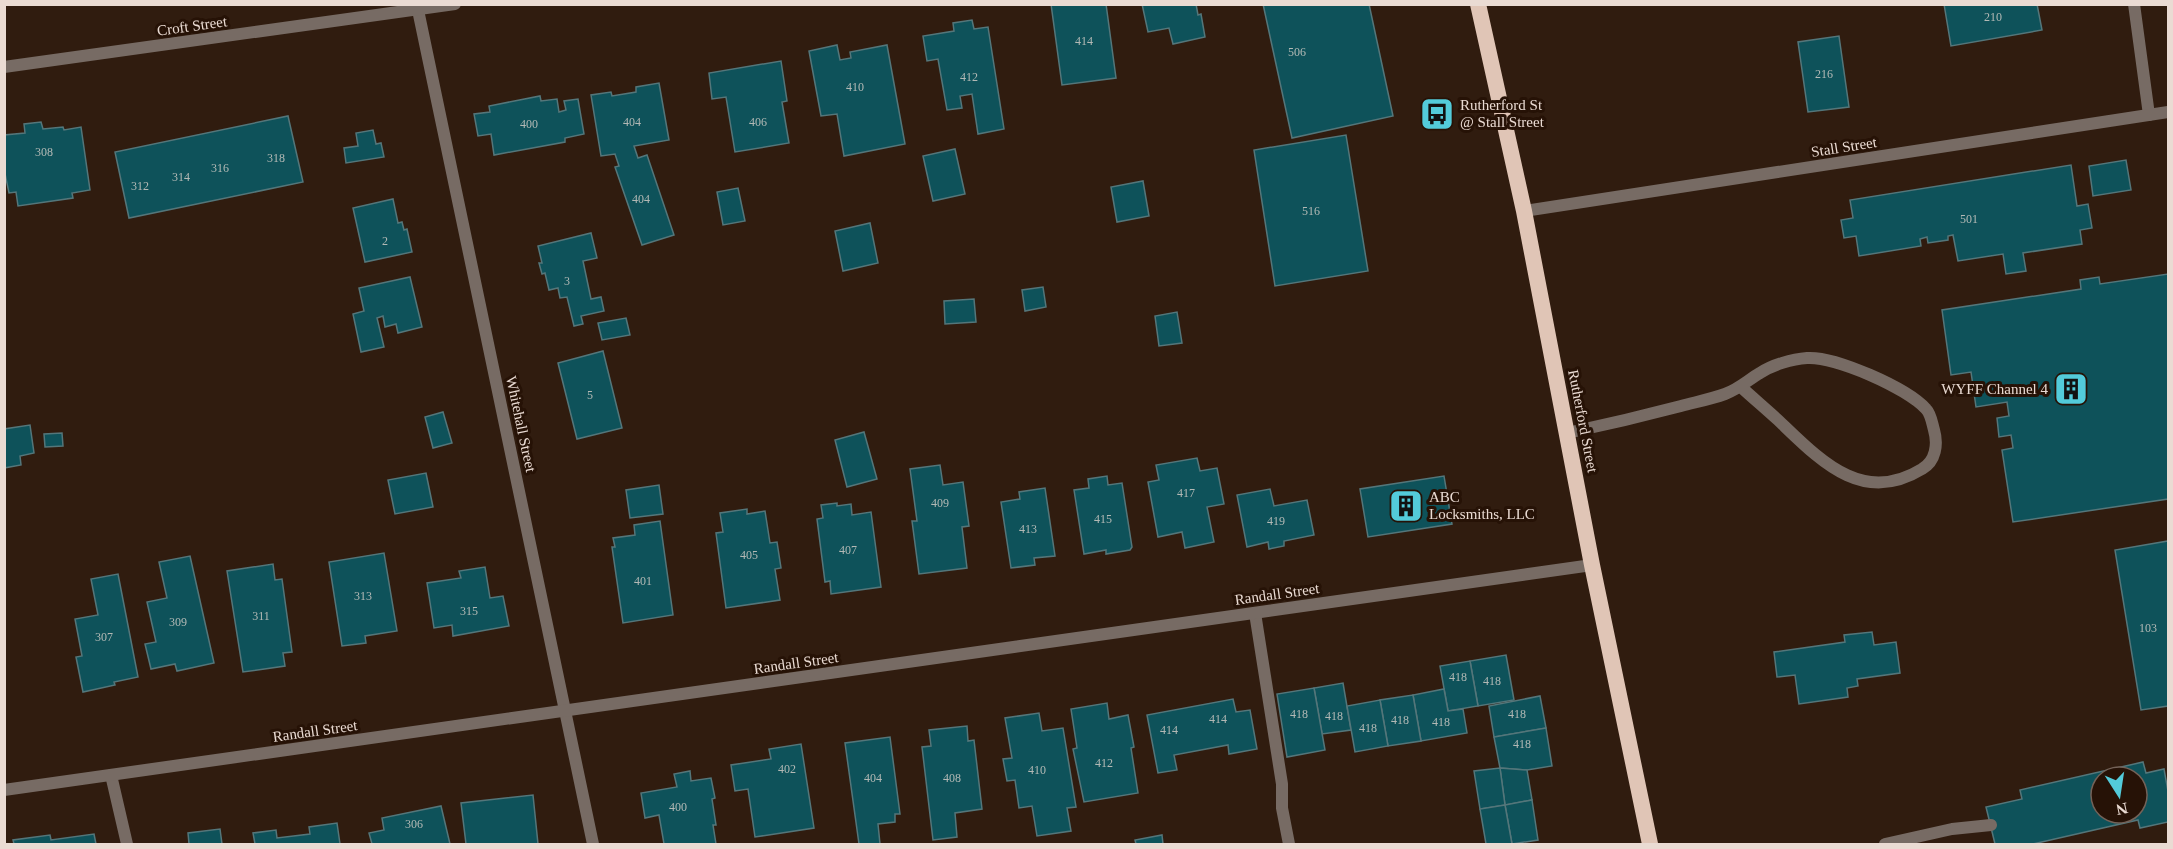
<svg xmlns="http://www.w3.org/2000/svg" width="2173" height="849" font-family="Georgia,serif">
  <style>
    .building { fill: #0e525a; stroke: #54767a; stroke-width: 1.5; fill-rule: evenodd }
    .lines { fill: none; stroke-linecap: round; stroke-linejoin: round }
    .service { stroke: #776b64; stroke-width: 12 }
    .minor { stroke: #776b64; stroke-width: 12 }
    .trunk { stroke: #e0c5b6; stroke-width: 16 }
    .labels { text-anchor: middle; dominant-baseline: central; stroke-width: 6; stroke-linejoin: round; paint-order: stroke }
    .number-label { font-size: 12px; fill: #b3b9b5 }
    .street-label { font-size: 15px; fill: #eadbd3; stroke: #261206 }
    .poi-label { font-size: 15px; fill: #eadbd3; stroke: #261206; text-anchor: start }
  </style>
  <rect width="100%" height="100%" fill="#301c0f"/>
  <g class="building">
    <polygon points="1051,4 1106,4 1116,78 1062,85"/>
    <polygon points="1142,4 1196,4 1198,15 1201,14 1205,37 1173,44 1169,28 1148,32"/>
    <polygon points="1263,4 1369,4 1393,116 1292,138"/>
    <polygon points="1944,4 2037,4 2042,30 1951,46"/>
    <polygon points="972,20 974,29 988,27 1004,129 978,134 972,94 960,96 962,108 947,110 938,59 927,61 923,36 954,31 953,23"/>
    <polygon points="1839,36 1849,107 1808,112 1798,42"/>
    <polygon points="837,45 840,60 851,58 850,52 887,45 905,144 844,156 837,114 821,116 809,51"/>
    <polygon points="781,61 787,101 782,102 789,143 735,152 726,97 712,99 709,73"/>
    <polygon points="659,83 669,140 634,146 638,158 647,155 674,235 642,245 615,167 619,166 615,154 601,156 591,95 611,92 612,96 636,92 636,87"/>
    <polygon points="540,96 541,101 557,99 559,112 566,110 564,101 578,99 584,134 565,138 565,142 494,155 491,134 478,136 474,114 490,112 489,106"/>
    <polygon points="288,116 303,182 129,218 115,152"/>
    <polygon points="41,122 43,129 63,127 64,130 81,127 90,190 72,193 73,198 18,206 16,192 9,193 4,169 4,135 25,133 24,124"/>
    <polygon points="373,130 376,144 381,143 384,157 346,163 344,148 358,146 356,133"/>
    <polygon points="1346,135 1368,271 1275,286 1254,150"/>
    <polygon points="955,149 965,194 933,201 923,156"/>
    <polygon points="2126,160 2131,190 2093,196 2089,166"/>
    <polygon points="2071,165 2077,206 2088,204 2092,228 2080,230 2082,244 2023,253 2026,271 2006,274 2003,254 1958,261 1953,235 1948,236 1948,240 1928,243 1927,237 1920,239 1921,246 1859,256 1856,236 1844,238 1841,220 1853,218 1850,200"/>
    <polygon points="1143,181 1149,216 1117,222 1111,187"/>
    <polygon points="738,188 745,221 723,225 717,192"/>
    <polygon points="393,199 398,223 402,222 404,230 407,229 412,252 365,262 353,208"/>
    <polygon points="870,223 878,263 843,271 835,231"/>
    <polygon points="591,233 597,258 583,261 591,299 601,297 604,311 581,316 583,324 574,326 567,297 560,298 558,288 549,290 545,273 542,274 539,263 542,263 538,246"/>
    <polygon points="2168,274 2168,499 2013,522 2002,450 2013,448 2011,435 1999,437 1997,418 2009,416 2007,402 1976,407 1971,372 1951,375 1942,310 2081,289 2080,280 2099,277 2100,284"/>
    <polygon points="410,277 422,327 398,333 396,324 385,327 383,316 377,318 384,347 361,352 353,314 364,311 359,288"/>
    <polygon points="1043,287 1046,307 1025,311 1022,290"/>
    <polygon points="974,299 976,322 945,324 944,301"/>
    <polygon points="1177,312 1182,343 1159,346 1155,316"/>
    <polygon points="626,318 630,335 602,340 598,323"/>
    <polygon points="603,351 622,428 577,439 558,363"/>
    <polygon points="443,412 452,443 433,448 425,417"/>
    <polygon points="30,425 34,453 20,456 21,465 4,468 4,429"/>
    <polygon points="864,432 877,479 847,487 835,440"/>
    <polygon points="62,433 63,446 45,447 44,434"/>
    <polygon points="1197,458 1200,471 1217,468 1224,504 1207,507 1214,542 1185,548 1182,532 1158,537 1148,482 1159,480 1156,465"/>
    <polygon points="940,465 943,485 963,482 969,526 962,527 967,568 919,574 912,521 917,521 910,469"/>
    <polygon points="426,473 433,507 395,514 388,480"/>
    <polygon points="1107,476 1108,485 1122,483 1132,547 1130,550 1106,554 1106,550 1084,554 1074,490 1089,488 1088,479"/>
    <polygon points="1444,476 1452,524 1368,537 1360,489"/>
    <polygon points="659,485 663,514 630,518 626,490"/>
    <polygon points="1045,488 1055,556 1034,558 1035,565 1011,568 1001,502 1020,499 1019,492"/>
    <polygon points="1270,489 1274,506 1307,500 1314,535 1284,541 1284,546 1269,549 1268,542 1247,547 1237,495"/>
    <polygon points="837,503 837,506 851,504 852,515 871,512 881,587 831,594 830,581 825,582 817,519 823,518 821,505"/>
    <polygon points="747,509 747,514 765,511 770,543 777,542 781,568 775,569 780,600 726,608 716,533 723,532 720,513"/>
    <polygon points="660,521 673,615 623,623 612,547 615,547 613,538 635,535 634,525"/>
    <polygon points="2168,541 2168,706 2141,710 2115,550"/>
    <polygon points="384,553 397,631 365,636 366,643 342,646 329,562"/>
    <polygon points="190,556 214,663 177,671 175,664 151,669 145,644 156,642 147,602 167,598 159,562"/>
    <polygon points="273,564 275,580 282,579 292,652 283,653 285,666 243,672 227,571"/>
    <polygon points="485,567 490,598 503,596 509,626 453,636 452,625 434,628 427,583 461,578 459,571"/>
    <polygon points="118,574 138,677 114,682 115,685 83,692 76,657 82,656 75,619 98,615 91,579"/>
    <polygon points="1872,632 1874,645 1896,642 1900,673 1857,679 1858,686 1847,688 1848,697 1799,704 1795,675 1777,677 1774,652 1845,642 1844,635"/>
    <polygon points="1506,655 1514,700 1478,706 1470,661"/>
    <polygon points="1470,661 1478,706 1448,711 1440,666"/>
    <polygon points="1343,683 1351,730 1322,734 1314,688"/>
    <polygon points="1314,688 1325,750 1287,757 1277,694"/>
    <polygon points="1444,689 1448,711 1463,709 1467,733 1421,741 1413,695"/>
    <polygon points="1413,695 1421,741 1388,746 1380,700"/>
    <polygon points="1540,696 1546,728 1494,737 1489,706"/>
    <polygon points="1233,699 1236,712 1250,710 1257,749 1229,754 1228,745 1174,755 1177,770 1158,773 1147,715"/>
    <polygon points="1380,700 1388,746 1355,752 1347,706"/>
    <polygon points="1107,703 1109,719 1128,715 1134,747 1131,748 1138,793 1084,802 1073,749 1077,748 1071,709"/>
    <polygon points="1039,713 1042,731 1063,728 1076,807 1067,808 1071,831 1037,836 1032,806 1019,808 1015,780 1007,781 1003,759 1012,758 1005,718"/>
    <polygon points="967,726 968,741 974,740 982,809 955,813 957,837 933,840 922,747 931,746 929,730"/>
    <polygon points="1546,728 1552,766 1527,770 1500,768 1494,737"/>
    <polygon points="890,737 900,814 895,814 895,822 878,824 880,844 859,844 845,743"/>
    <polygon points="801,744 814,828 755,837 748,789 735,791 731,765 771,759 769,749"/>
    <path d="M2143,762L2146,773L2164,769L2168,791V822L2140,828L2138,820L2033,844H1995L1986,807L2022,799L2020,790ZM2101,777H2137V813H2101Z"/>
    <polygon points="1500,768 1527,770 1532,800 1505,805"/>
    <polygon points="1500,768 1505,805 1480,809 1474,771"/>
    <polygon points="690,771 691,781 711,778 715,798 712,799 716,825 713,825 716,844 664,844 659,815 645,818 641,793 677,787 674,774"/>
    <polygon points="533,795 538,844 466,844 461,803"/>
    <polygon points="1532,800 1538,840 1512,844 1505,805"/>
    <polygon points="1505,805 1512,844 1486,844 1480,809"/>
    <polygon points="441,806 450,844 372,844 369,833 384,830 382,818"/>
    <polygon points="337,823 340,844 255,844 253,833 276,830 277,838 310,834 309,827"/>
    <polygon points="220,829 222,844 184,844 189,844 188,833"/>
    <polygon points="94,834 96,844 14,844 13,840 50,835 51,840"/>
    <polygon points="1162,835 1163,844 1136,844 1135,840"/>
  </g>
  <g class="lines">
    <g class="service">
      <polyline points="2134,4 2149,115"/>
      <path d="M1567,433C1605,425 1643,416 1681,406C1696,402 1711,399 1725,394C1739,389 1748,380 1760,373C1772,365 1792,359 1807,358C1835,356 1907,388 1926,409C1931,414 1932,423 1934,430C1938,444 1936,461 1922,469C1862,506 1820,460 1778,420C1766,409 1753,398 1741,387"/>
      <polyline points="1255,613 1282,784 1282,808 1289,844"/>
      <polyline points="1885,844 1952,829 1991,825"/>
    </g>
    <g class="minor">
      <polyline points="418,10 593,844"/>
      <polyline points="4,67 455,4"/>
      <polyline points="1524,211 2168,112"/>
      <polyline points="111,775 127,844"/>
      <polyline points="4,790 1592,565"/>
    </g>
    <polyline class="trunk" points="1478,4 1524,211 1592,565 1650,844"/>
  </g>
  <defs>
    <g id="bus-square" transform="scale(1.725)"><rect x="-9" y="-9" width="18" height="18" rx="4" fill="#53cbda" stroke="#261206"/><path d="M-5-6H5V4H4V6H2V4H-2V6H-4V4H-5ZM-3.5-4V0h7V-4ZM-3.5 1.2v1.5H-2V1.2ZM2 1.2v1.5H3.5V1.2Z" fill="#111"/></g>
    <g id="building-square" transform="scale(1.725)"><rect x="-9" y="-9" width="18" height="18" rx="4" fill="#53cbda" stroke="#261206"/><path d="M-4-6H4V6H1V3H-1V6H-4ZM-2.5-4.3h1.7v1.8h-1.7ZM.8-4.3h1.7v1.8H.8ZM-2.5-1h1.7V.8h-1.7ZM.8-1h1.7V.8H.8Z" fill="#111"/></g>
  </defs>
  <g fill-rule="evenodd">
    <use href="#bus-square" x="1437" y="114"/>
    <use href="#building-square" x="2071" y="389"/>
    <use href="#building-square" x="1406" y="506"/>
  </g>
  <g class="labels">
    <g class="number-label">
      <text x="1993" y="17">210</text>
      <text x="1084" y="41">414</text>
      <text x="1297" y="52">506</text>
      <text x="1824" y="74">216</text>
      <text x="969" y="77">412</text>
      <text x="855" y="87">410</text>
      <text x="632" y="122">404</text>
      <text x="758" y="122">406</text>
      <text x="529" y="124">400</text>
      <text x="44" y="152">308</text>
      <text x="276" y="158">318</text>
      <text x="220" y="168">316</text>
      <text x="181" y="177">314</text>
      <text x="140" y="186">312</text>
      <text x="641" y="199">404</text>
      <text x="1311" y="211">516</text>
      <text x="1969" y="219">501</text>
      <text x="385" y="241">2</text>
      <text x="567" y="281">3</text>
      <text x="590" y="395">5</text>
      <text x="1186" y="493">417</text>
      <text x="940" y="503">409</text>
      <text x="1103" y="519">415</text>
      <text x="1276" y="521">419</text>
      <text x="1028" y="529">413</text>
      <text x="848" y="550">407</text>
      <text x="749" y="555">405</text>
      <text x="643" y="581">401</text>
      <text x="363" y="596">313</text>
      <text x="469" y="611">315</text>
      <text x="261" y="616">311</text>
      <text x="178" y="622">309</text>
      <text x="2148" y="628">103</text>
      <text x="104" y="637">307</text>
      <text x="1458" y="677">418</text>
      <text x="1492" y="681">418</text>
      <text x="1299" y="714">418</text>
      <text x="1517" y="714">418</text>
      <text x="1334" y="716">418</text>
      <text x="1218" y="719">414</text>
      <text x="1400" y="720">418</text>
      <text x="1441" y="722">418</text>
      <text x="1368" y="728">418</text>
      <text x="1169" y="730">414</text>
      <text x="1522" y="744">418</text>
      <text x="1104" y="763">412</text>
      <text x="787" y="769">402</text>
      <text x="1037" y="770">410</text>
      <text x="873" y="778">404</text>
      <text x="952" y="778">408</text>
      <text x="678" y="807">400</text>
      <text x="414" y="824">306</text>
    </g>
    <g class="street-label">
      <text transform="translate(192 26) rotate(-8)">Croft Street</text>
      <text transform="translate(1844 147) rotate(-9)">Stall Street</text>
      <text transform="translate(1583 421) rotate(79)">Rutherford Street</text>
      <text transform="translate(521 424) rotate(78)">Whitehall Street</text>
      <text transform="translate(1277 594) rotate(-8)">Randall Street</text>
      <text transform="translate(796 663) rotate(-8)">Randall Street</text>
      <text transform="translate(315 731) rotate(-8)">Randall Street</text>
    </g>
    <g class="poi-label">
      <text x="1460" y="105">Rutherford St<tspan x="1460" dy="17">@ Stall Street</tspan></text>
      <text x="2048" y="389" text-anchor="end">WYFF Channel 4</text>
      <text x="1429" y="497">ABC<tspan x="1429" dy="17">Locksmiths, LLC</tspan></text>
    </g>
  </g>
  <rect width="2173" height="849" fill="none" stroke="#eadbd3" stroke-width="12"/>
  <g transform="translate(2119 795) rotate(168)"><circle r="28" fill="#261206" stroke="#746258" stroke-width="1.5"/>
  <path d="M0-4.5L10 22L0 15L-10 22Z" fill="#53cbda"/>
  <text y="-9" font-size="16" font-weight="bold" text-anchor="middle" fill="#eadbd3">N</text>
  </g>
</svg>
